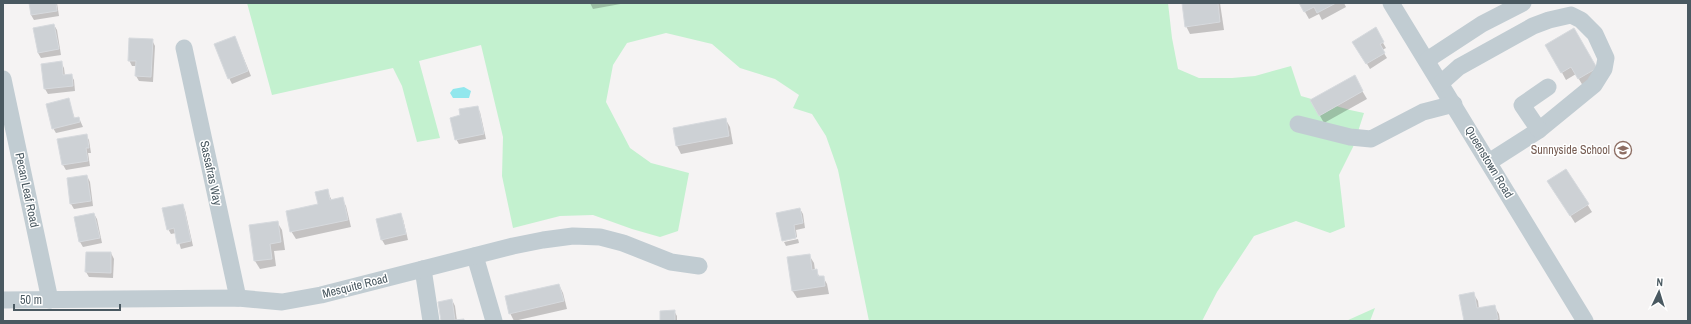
<svg xmlns="http://www.w3.org/2000/svg" width="1691" height="324" font-family="'Archivo Narrow',sans-serif">
  <style>
    .green { fill: #c3f1cf }
    .water { fill: #91e7ed }
    .shadow { fill: #0003 }
    .building { fill: #cdd1d5; stroke: #d7dade }
    .lines { fill: none; stroke-linecap: round; stroke-linejoin: round }
    .minor { stroke: #c1ccd2; stroke-width: 17 }
    .labels { text-anchor: middle; dominant-baseline: central; stroke-width: 3; stroke-linejoin: round; paint-order: stroke }
    .education-label { font-size: 12px; fill: #785e54; stroke: #fff; text-anchor: end }
    .street-label { font-size: 12px; fill: #4a5961; stroke: #fff }
  </style>
  <rect width="100%" height="100%" fill="#f5f3f3"/>
  <g class="green">
    <polygon points="247,3 1168,3 1172,38 1178,69 1199,78 1232,78 1255,76 1291,66 1301,96 1350,110 1364,113 1353,147 1339,175 1345,227 1330,233 1296,221 1254,236 1217,292 1202,321 869,321 838,170 826,136 812,114 793,108 799,95 775,79 740,68 712,44 666,33 627,43 613,65 606,102 630,148 651,163 689,173 678,231 660,237 632,229 593,215 560,216 513,228 502,176 503,137 481,45 419,61 440,138 417,142 402,86 393,68 272,95"/>
    <polygon points="1375,308 1370,321 1346,321"/>
  </g>
  <polygon class="water" points="464,87 471,91 469,98 453,98 450,93 453,89"/>
  <g class="shadow">
    <polygon points="30,3 57,3 59,16 34,20 31,15"/>
    <polygon points="590,3 626,3 593,9"/>
    <polygon points="1183,3 1220,3 1224,30 1190,34 1186,26"/>
    <polygon points="1300,3 1344,3 1346,7 1322,20 1319,14 1309,19"/>
    <polygon points="54,25 57,30 61,55 41,58 38,53 34,29"/>
    <polygon points="1375,29 1386,48 1382,50 1387,58 1370,69 1354,42"/>
    <polygon points="1574,30 1601,76 1583,86 1576,74 1566,80 1547,45"/>
    <polygon points="152,40 155,46 153,82 139,81 136,76 137,66 132,66 129,60"/>
    <polygon points="237,42 251,76 232,84 229,78"/>
    <polygon points="61,62 64,68 65,76 71,75 74,80 75,91 48,94 45,89 42,65"/>
    <polygon points="1354,77 1367,99 1324,123 1311,100"/>
    <polygon points="68,99 75,119 79,118 83,127 56,133 53,128"/>
    <polygon points="477,107 480,112 486,139 459,144 456,139 461,116"/>
    <polygon points="726,120 730,127 733,144 681,154 677,146 674,129"/>
    <polygon points="86,135 89,140 91,153 88,153 90,166 66,170 63,165"/>
    <polygon points="1566,170 1592,212 1575,223 1553,188"/>
    <polygon points="87,176 90,182 93,206 74,209 71,204 68,179"/>
    <polygon points="327,190 332,201 342,199 346,206 351,227 296,239 291,231 319,204"/>
    <polygon points="182,205 185,210 193,246 181,249 176,233 171,234 168,229"/>
    <polygon points="800,209 803,214 805,228 796,230 797,237 783,241 778,214"/>
    <polygon points="94,214 97,219 102,243 83,247 80,242 75,218"/>
    <polygon points="400,214 403,219 408,240 385,245 382,240 377,219"/>
    <polygon points="277,222 282,230 285,250 274,251 276,266 260,269 255,261 250,226"/>
    <polygon points="798,239 799,243 786,246 784,242"/>
    <polygon points="87,253 111,253 114,259 113,278 89,277 86,272"/>
    <polygon points="809,255 814,263 815,270 820,277 823,277 827,284 829,294 797,298 792,290"/>
    <polygon points="559,285 563,293 567,309 514,321 510,313"/>
    <polygon points="1473,293 1478,301 1479,309 1494,306 1499,314 1500,321 1465,321"/>
    <polygon points="452,300 455,306 457,321 442,321"/>
    <polygon points="674,311 677,316 677,321 661,321"/>
  </g>
  <g class="building">
    <polygon points="29,3 56,3 57,11 31,15"/>
    <polygon points="1182,3 1218,3 1220,22 1185,27"/>
    <polygon points="1299,3 1336,3 1317,13 1314,7 1304,12"/>
    <polygon points="54,24 59,49 38,53 33,28"/>
    <polygon points="1376,27 1384,42 1380,44 1385,53 1366,64 1352,42"/>
    <polygon points="1574,28 1597,68 1578,79 1571,67 1561,73 1545,45"/>
    <polygon points="235,36 248,71 228,79 214,44"/>
    <polygon points="129,38 153,39 151,77 135,76 136,61 128,61"/>
    <polygon points="62,61 63,75 72,74 73,86 44,89 41,64"/>
    <polygon points="1355,75 1363,91 1319,116 1310,100"/>
    <polygon points="69,98 74,118 79,117 80,122 52,129 46,104"/>
    <polygon points="478,106 484,134 455,140 450,118 460,115 459,109"/>
    <polygon points="726,118 729,136 676,146 673,128"/>
    <polygon points="87,134 89,148 86,148 88,161 62,165 57,139"/>
    <polygon points="1566,169 1589,204 1570,216 1547,181"/>
    <polygon points="87,175 91,201 70,204 67,178"/>
    <polygon points="328,189 330,200 343,197 348,220 290,232 286,211 318,204 315,192"/>
    <polygon points="183,204 191,241 177,244 174,228 167,230 162,208"/>
    <polygon points="800,208 803,223 794,225 796,238 782,241 776,213"/>
    <polygon points="94,213 100,238 79,242 74,217"/>
    <polygon points="401,213 406,234 381,240 376,219"/>
    <polygon points="278,221 281,242 270,244 272,259 254,261 249,225"/>
    <polygon points="86,252 111,252 111,273 85,272"/>
    <polygon points="810,254 812,270 817,269 818,276 824,276 825,286 792,291 787,257"/>
    <polygon points="559,284 564,301 509,314 505,296"/>
    <polygon points="1474,292 1477,308 1495,305 1498,319 1490,321 1464,321 1459,295"/>
    <polygon points="452,299 455,320 464,319 464,321 441,321 438,302"/>
    <polygon points="675,310 675,321 660,321 660,311"/>
  </g>
  <g class="lines">
    <g class="minor">
      <polyline points="1391,3 1585,321"/>
      <polyline points="184,48 238,298"/>
      <polyline points="1427,60 1482,24 1523,3"/>
      <polyline points="3,79 50,300"/>
      <polyline points="1441,83 1459,67 1533,26 1549,20 1571,15 1581,20 1595,34 1606,58 1604,69 1594,85 1539,130 1489,162"/>
      <polyline points="1298,124 1350,137 1371,139 1423,112 1454,104"/>
      <polyline points="1539,130 1522,105 1548,87"/>
      <polyline points="475,256 494,321"/>
      <polyline points="423,269 431,321"/>
      <polyline points="3,300 238,298 282,302 321,295 513,246 543,240 573,236 600,237 623,243 671,262 699,266"/>
    </g>
  </g>
  <defs>
    <g id="school-ring" transform="scale(0.9)"><circle r="9.5" fill="#fff" stroke="#8d6e63" stroke-width="1.5"/><path d="M0-5L7-2L0 1L-7-2ZM-4 1L0 2.5L4 1V4Q0 6-4 4Z" fill="#8d6e63"/></g>
  </defs>
  <g fill-rule="evenodd">
    <use href="#school-ring" x="1623" y="150"/>
  </g>
  <g class="labels">
    <g class="education-label">
      <text x="1610" y="150">Sunnyside School</text>
    </g>
    <g class="street-label">
      <text transform="translate(1489 162) rotate(59)">Queenstown Road</text>
      <text transform="translate(211 173) rotate(78)">Sassafras Way</text>
      <text transform="translate(27 190) rotate(78)">Pecan Leaf Road</text>
      <text transform="translate(355 286) rotate(-14)">Mesquite Road</text>
    </g>
  </g>
  <rect width="1691" height="324" fill="none" stroke="#4a5961" stroke-width="8"/>
  <g transform="translate(1659 292) rotate(4)" stroke="#ffffff" stroke-width="3" paint-order="stroke">
  <path d="M0-3L7 15L0 10L-7 15Z" fill="#4a5961"/>
  <text y="-6" font-size="11" font-weight="bold" text-anchor="middle" fill="#4a5961">N</text>
  </g>
  <path d="M14 304v6h106v-6" fill="none" stroke="#4a5961" stroke-width="2"/>
  <text x="20" y="304" font-size="12" fill="#4a5961" stroke="#ffffff" stroke-width="3" paint-order="stroke">50 m</text>
</svg>
